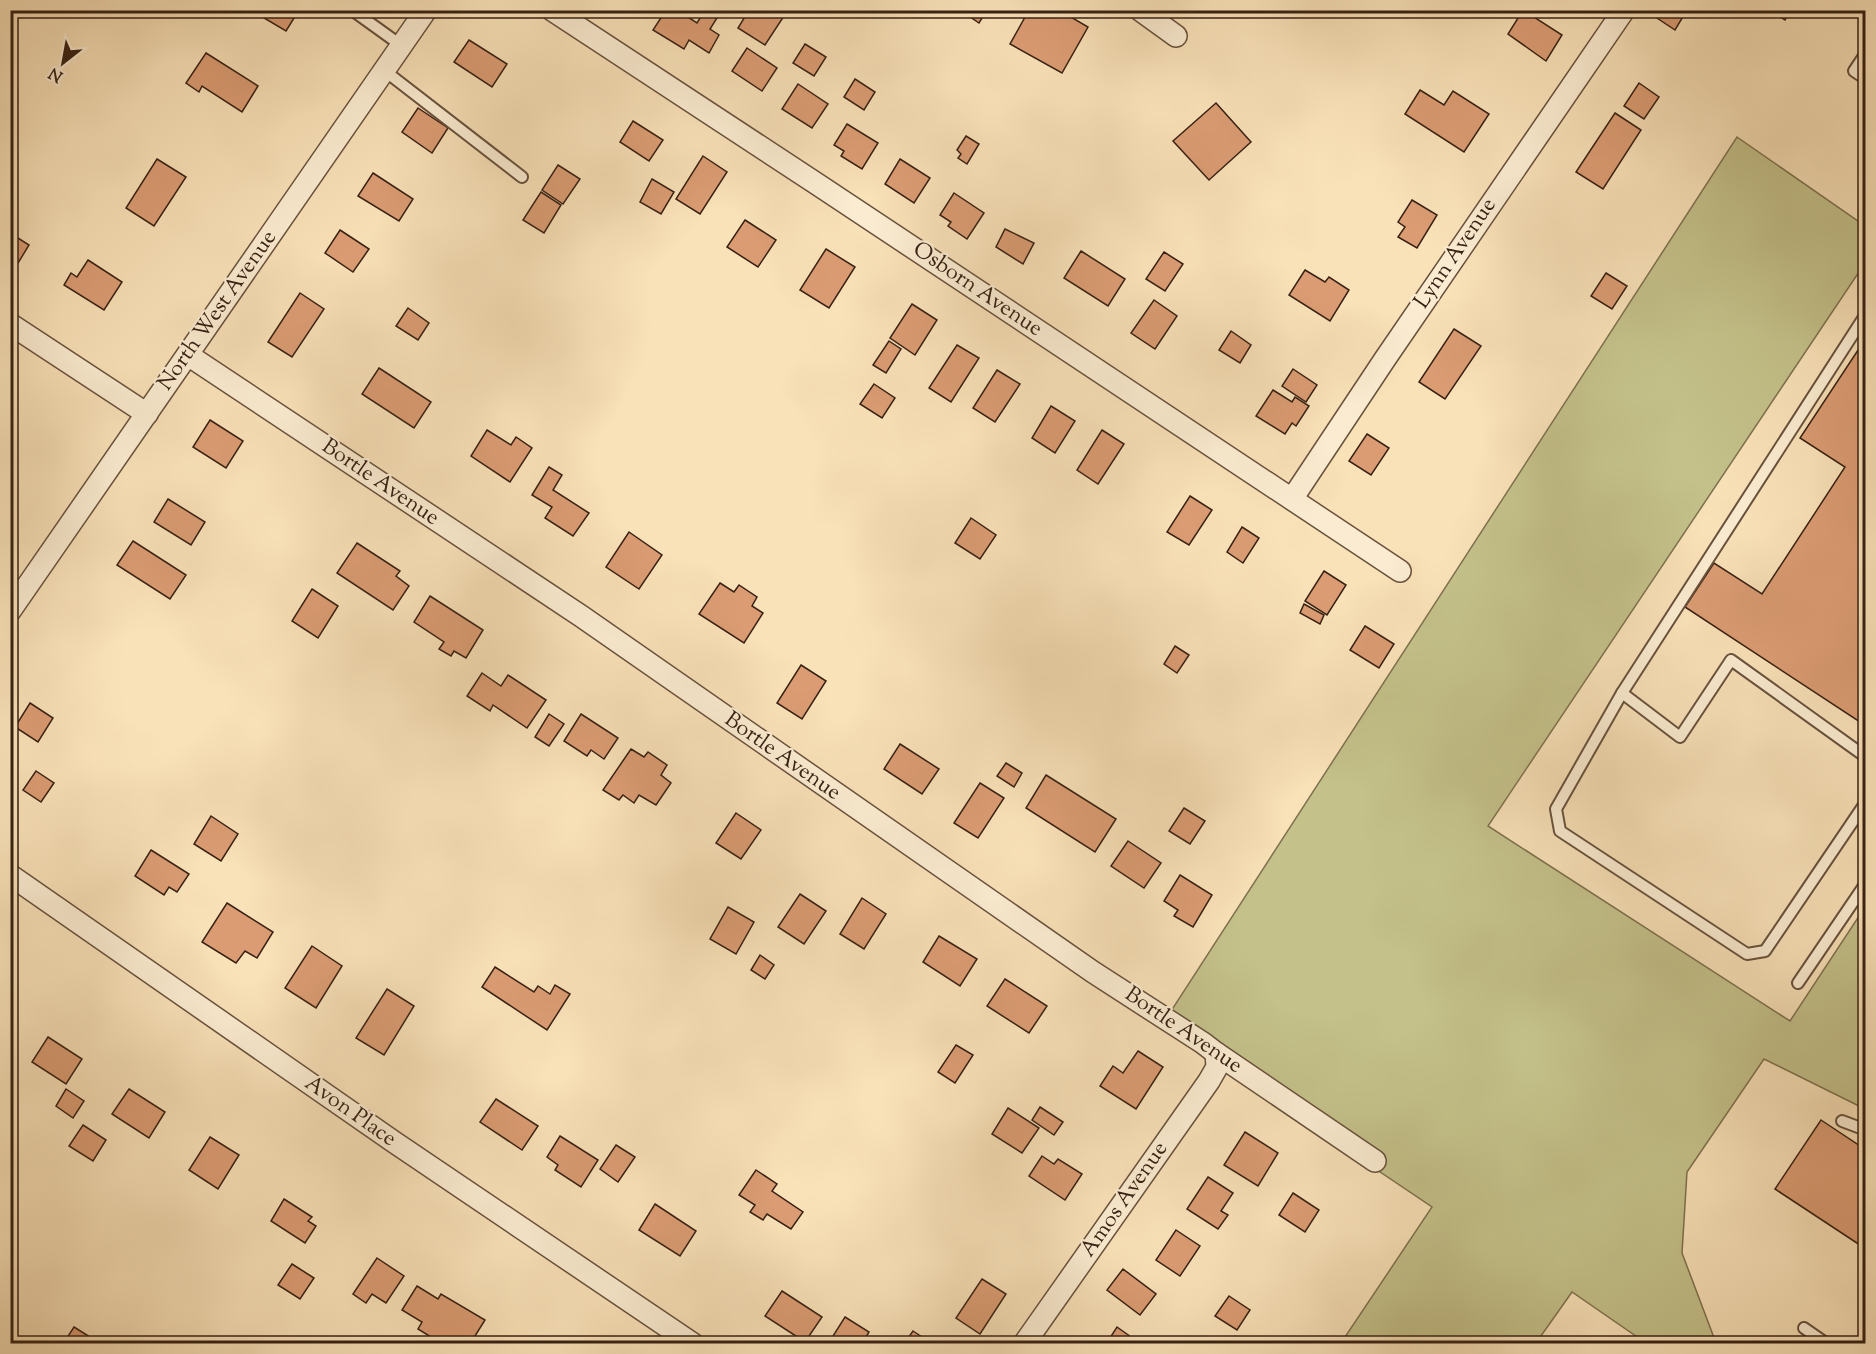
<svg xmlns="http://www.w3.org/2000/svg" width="1876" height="1354" font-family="'Sorts Mill Goudy',serif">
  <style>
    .green { fill: #c4c18a; stroke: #7e714f; stroke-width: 1.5 }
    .building { fill: #db9c73; stroke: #372114; stroke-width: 1.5 }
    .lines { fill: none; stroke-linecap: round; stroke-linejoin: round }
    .lane-casing { stroke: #68513d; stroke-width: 14 }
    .street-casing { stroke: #68513d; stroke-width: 24 }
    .lane { stroke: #fbecd1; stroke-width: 10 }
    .street { stroke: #fbecd1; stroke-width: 21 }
    .labels { text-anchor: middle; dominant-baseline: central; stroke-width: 4.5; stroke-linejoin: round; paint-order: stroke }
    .street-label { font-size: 22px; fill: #372114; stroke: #fbecd1 }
  </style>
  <rect width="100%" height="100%" fill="#f9e1b8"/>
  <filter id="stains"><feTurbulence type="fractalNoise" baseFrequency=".00333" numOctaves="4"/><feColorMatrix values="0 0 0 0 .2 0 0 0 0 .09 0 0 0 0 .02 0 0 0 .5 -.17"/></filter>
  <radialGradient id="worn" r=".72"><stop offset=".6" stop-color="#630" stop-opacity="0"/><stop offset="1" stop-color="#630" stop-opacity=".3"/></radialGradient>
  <polygon class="green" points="1737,137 1865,226 1865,263 1488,826 1790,1021 1865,907 1865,1109 1764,1059 1687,1172 1682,1253 1716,1343 1646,1343 1572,1292 1536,1343 1341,1343 1432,1207 1162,1025"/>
  <g class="building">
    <polygon points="262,10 299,10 286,31 259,15"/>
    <polygon points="666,10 677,10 697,23 702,15 696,10 722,10 710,29 719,35 709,53 689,40 684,49 653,30"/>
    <polygon points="749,10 774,10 784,16 765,45 738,28"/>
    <polygon points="960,10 987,10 979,23"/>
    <polygon points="1029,10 1059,10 1088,27 1062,73 1010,44"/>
    <polygon points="1523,10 1562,35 1546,61 1508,34"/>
    <polygon points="1658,10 1687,10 1675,30 1654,16"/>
    <polygon points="1769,10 1791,10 1785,20"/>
    <polygon points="469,40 507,64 492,87 454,62"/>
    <polygon points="805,44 826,57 814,76 793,63"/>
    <polygon points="747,48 777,68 762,91 732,71"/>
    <polygon points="206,53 258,86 242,112 202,86 199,92 186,83"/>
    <polygon points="855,79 875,92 864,110 844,97"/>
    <polygon points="1639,83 1659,97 1644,119 1624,106"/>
    <polygon points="798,84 828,104 812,128 782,109"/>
    <polygon points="1420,90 1444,105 1453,91 1489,114 1464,152 1405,114"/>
    <polygon points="1216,103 1251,142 1209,180 1173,141"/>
    <polygon points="418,108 448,128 432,153 402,132"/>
    <polygon points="1615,113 1641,130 1603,189 1576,172"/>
    <polygon points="633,121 663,140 649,161 620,142"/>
    <polygon points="847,124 878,143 862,169 841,156 844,151 834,145"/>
    <polygon points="966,136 979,144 967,164 958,158 961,154 957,150"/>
    <polygon points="703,156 727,172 700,214 676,199"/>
    <polygon points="157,159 186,177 154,226 126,208"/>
    <polygon points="900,159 930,178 914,203 885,184"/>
    <polygon points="558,165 580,179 563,204 542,190"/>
    <polygon points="373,173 413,199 399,221 358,196"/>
    <polygon points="652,179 674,192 661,214 640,202"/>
    <polygon points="541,192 561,205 544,233 523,220"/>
    <polygon points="954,193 984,213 967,239 948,226 951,222 940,215"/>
    <polygon points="1412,200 1437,215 1417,248 1398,237 1405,227 1398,222"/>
    <polygon points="745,220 776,240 758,267 727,247"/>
    <polygon points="1005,229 1034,243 1023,264 996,247"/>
    <polygon points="340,230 369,249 353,272 325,253"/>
    <polygon points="10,233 29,245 12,273 10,272"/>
    <polygon points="826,249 855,267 829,308 800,290"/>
    <polygon points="1081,251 1125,279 1108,306 1064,278"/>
    <polygon points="1164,252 1183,264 1165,291 1146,279"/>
    <polygon points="88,260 122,282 104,310 64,285 71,273 77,277"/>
    <polygon points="1305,270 1325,282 1329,277 1349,290 1330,321 1289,295"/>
    <polygon points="1606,273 1627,286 1612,309 1591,296"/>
    <polygon points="300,293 324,309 292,357 268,342"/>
    <polygon points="1154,300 1177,316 1155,349 1131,333"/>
    <polygon points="912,304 937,320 915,355 890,338"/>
    <polygon points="408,308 429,323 418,340 396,326"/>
    <polygon points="1454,329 1481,346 1445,399 1419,382"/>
    <polygon points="1231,331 1251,345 1240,363 1219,350"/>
    <polygon points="1866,338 1866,720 1863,724 1685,607 1714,563 1762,594 1845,467 1800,438"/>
    <polygon points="889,341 901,349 886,373 873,365"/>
    <polygon points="957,345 979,358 951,402 929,388"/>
    <polygon points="379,368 431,402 414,428 362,394"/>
    <polygon points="1293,369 1317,385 1306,402 1282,386"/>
    <polygon points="997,370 1020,384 995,422 973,408"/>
    <polygon points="874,384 895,398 882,418 860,404"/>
    <polygon points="1273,390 1292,402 1295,397 1309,406 1296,426 1292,423 1285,434 1256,416"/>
    <polygon points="1051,406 1075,421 1055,453 1032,438"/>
    <polygon points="210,420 243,441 226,468 193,447"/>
    <polygon points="487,430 511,445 516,437 532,448 510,482 471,456"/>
    <polygon points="1102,430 1124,444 1098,484 1077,470"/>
    <polygon points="1367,434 1389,448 1371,475 1349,461"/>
    <polygon points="549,467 562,475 553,490 589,513 573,536 545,518 552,507 532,495"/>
    <polygon points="1190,496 1212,510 1189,545 1167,532"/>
    <polygon points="168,499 205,522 191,545 154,522"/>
    <polygon points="971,518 996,535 980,559 955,543"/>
    <polygon points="1242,527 1259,538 1243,563 1227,552"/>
    <polygon points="629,532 662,555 639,589 606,567"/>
    <polygon points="133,541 186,575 170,599 117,565"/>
    <polygon points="357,543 400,571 396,576 409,586 393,610 337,573"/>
    <polygon points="1324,571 1346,585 1327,615 1305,601"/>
    <polygon points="720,583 734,592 739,585 757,597 752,606 763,613 744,643 699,614"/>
    <polygon points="312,589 338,606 318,638 292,621"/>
    <polygon points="430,596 483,630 466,658 454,651 451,656 439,649 444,642 414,622"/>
    <polygon points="1304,604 1324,615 1320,624 1300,613"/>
    <polygon points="1365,626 1394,644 1379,668 1350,650"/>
    <polygon points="1175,646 1189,655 1177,673 1164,664"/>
    <polygon points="801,665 826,681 802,719 777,703"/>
    <polygon points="482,673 501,686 508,675 546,700 527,728 493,705 490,711 467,696"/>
    <polygon points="30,703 53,718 38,742 15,727"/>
    <polygon points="549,714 564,724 549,746 535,737"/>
    <polygon points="581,714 618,738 604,759 591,750 587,756 564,741"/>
    <polygon points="900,744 939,769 922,794 884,769"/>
    <polygon points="631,749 644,757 648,752 667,765 661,775 671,783 656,805 639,795 634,803 623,795 619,800 603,790"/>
    <polygon points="1006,763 1022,773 1014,787 997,776"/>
    <polygon points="36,771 54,783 41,802 23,790"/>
    <polygon points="1046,775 1116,819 1095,852 1026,808"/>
    <polygon points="980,783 1004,798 978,838 954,823"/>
    <polygon points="1184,808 1205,821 1190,844 1169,831"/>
    <polygon points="736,813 761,830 741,859 716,843"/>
    <polygon points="211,816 238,834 221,861 194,844"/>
    <polygon points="1128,841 1161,863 1144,888 1111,866"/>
    <polygon points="151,850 189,874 177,892 169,887 164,895 135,876"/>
    <polygon points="1180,875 1212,895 1193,927 1174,916 1178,910 1164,901"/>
    <polygon points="800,894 826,911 804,944 778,927"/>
    <polygon points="862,898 886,914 864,949 840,934"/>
    <polygon points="227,903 273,932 257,958 245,951 236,963 202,942"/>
    <polygon points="728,907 754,922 736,954 710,939"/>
    <polygon points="939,936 977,959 960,986 923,962"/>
    <polygon points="312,946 342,966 316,1008 285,988"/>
    <polygon points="760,955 774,965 765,979 751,970"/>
    <polygon points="495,967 534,992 538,986 550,994 555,985 570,994 547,1030 482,987"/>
    <polygon points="1005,979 1047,1006 1029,1033 987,1006"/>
    <polygon points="387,989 414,1006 384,1055 356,1038"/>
    <polygon points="48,1037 82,1059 66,1084 32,1062"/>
    <polygon points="956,1045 973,1055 955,1083 938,1072"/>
    <polygon points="1138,1051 1163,1067 1136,1109 1100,1086 1113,1066 1123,1073"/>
    <polygon points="66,1089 84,1101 73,1118 56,1106"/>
    <polygon points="129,1089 165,1112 149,1138 112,1114"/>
    <polygon points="496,1099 538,1126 522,1150 480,1122"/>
    <polygon points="1040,1107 1063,1122 1054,1135 1032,1120"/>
    <polygon points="1008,1108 1039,1128 1022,1153 992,1134"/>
    <polygon points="1821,1120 1866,1150 1866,1249 1775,1189"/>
    <polygon points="83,1125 106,1140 93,1161 69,1146"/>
    <polygon points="1245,1132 1278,1153 1258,1186 1224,1165"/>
    <polygon points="560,1136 598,1160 581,1187 555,1170 558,1165 547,1157"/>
    <polygon points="210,1137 239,1155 218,1189 189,1170"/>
    <polygon points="616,1145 635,1157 618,1182 600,1169"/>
    <polygon points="1042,1156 1054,1164 1058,1159 1082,1174 1065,1200 1029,1176"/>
    <polygon points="756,1170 777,1184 772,1191 803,1212 791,1229 767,1214 763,1220 750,1212 755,1205 739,1195"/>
    <polygon points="1208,1177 1233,1193 1221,1211 1228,1215 1218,1229 1187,1209"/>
    <polygon points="1293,1193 1319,1210 1305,1232 1279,1215"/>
    <polygon points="284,1199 312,1217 308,1221 316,1226 305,1243 271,1221"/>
    <polygon points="655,1204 696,1231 680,1256 639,1230"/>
    <polygon points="1176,1230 1200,1246 1180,1276 1156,1260"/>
    <polygon points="377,1258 404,1276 386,1303 372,1294 366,1303 353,1294"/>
    <polygon points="292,1264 314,1278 300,1299 278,1285"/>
    <polygon points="1123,1269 1156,1294 1140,1315 1107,1290"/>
    <polygon points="982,1279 1006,1294 980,1334 956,1318"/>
    <polygon points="417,1286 438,1299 441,1294 485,1320 470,1344 442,1344 418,1329 422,1322 402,1310"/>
    <polygon points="782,1291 822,1317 805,1342 765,1316"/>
    <polygon points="1229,1296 1250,1310 1237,1330 1215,1316"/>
    <polygon points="845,1317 869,1332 862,1344 828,1344"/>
    <polygon points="74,1327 98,1342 97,1344 63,1344"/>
    <polygon points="1117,1327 1138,1342 1137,1344 1106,1344"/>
    <polygon points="913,1331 931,1343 931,1344 909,1344 906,1341"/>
  </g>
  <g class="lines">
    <g class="lane-casing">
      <g id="lane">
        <polyline points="352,10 402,46"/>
        <polyline points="1866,53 1854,71 1866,79"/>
        <polyline points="385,71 522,177"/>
        <polyline points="1866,314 1622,693 1556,809 1560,831 1747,954 1765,951 1866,802"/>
        <polyline points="1622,693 1680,737 1731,660 1866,757"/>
        <polyline points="1798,983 1866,883"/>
        <polyline points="1842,1121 1866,1130"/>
        <polyline points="1804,1328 1827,1344"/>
      </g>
    </g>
    <g class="street-casing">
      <g id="street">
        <polyline points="552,10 817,184 1400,571"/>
        <polyline points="1140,10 1176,36"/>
        <polyline points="10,324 147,414"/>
        <polyline points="188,355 581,616 1093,972 1203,1043 1216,1053 1375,1161"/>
        <polyline points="1292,499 1385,359 1624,10"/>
        <polyline points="10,611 426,10"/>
        <polyline points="10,875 394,1142 693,1344"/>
        <polyline points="1024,1344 1209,1081 1217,1067 1216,1053"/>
      </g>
    </g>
    <use href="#lane" class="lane"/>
    <use href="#street" class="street"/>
  </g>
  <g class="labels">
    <g class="street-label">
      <text transform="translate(1456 254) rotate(-56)">Lynn Avenue</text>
      <text transform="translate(977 290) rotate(34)">Osborn Avenue</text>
      <text transform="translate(218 311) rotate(-55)">North West Avenue</text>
      <text transform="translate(380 483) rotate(34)">Bortle Avenue</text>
      <text transform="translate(782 757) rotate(35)">Bortle Avenue</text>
      <text transform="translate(1183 1031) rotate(34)">Bortle Avenue</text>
      <text transform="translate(350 1112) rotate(35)">Avon Place</text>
      <text transform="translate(1125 1200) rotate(-55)">Amos Avenue</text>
    </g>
  </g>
  <rect width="1876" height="1354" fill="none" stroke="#f9e1b8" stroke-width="36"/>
  <rect x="12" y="12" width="1852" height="1330" fill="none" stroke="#372114" stroke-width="3"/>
  <rect x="18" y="18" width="1840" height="1318" fill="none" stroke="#372114" stroke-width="1.5"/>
  <g transform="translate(63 63) rotate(211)" stroke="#fbecd1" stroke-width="4.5" paint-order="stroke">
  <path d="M0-4.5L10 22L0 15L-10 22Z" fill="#372114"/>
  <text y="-9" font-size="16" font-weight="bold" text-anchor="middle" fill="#372114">N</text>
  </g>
  <rect width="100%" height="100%" filter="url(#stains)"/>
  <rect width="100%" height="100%" fill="url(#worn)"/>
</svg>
